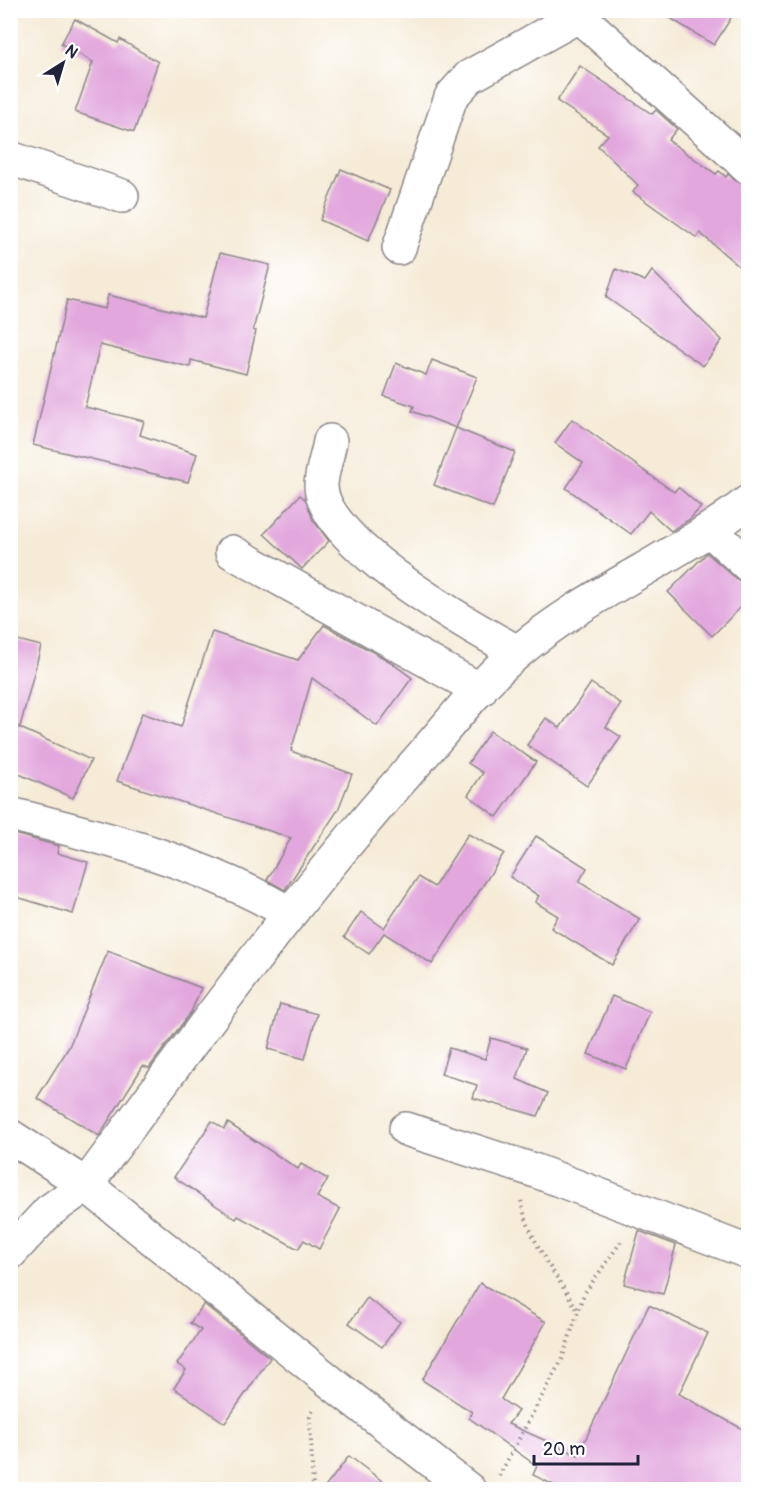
<svg xmlns="http://www.w3.org/2000/svg" width="759" height="1500" font-family="Pangolin,sans-serif">
  <style>
    .building { fill: #e2a7dd }
    .lines { fill: none; stroke-linecap: round; stroke-linejoin: round }
    .minor-casing { stroke: #8c8689; stroke-width: 36 }
    .path { stroke: #8c8689; stroke-width: 4; stroke-dasharray: 1.5 4.5; stroke-linecap: butt }
    .minor { stroke: #fff; stroke-width: 33 }
  </style>
  <rect width="100%" height="100%" fill="#fff"/>
  <filter id="ink" filterUnits="userSpaceOnUse"><feTurbulence type="fractalNoise" baseFrequency=".0167" numOctaves="2"/><feDisplacementMap in="SourceGraphic" scale="12" xChannelSelector="R" yChannelSelector="G"/><feConvolveMatrix kernelMatrix="1 2 1 2 8 2 1 2 1" color-interpolation-filters="sRGB"/></filter>
  <filter id="wash" filterUnits="userSpaceOnUse"><feTurbulence type="fractalNoise" baseFrequency=".008" numOctaves="4" result="noise"/><feDisplacementMap in="SourceGraphic" scale="24" xChannelSelector="R" yChannelSelector="G"/><feGaussianBlur stdDeviation="1.35" result="paint"/><feColorMatrix in="noise" values="0 0 0 0 0 0 0 0 0 0 0 0 0 0 0 0 0 1.4 0 .05"/><feComposite in="paint" operator="in"/></filter>
  <g filter="url(#wash)">
    <rect width="100%" height="100%" fill="#f5ebd7"/>
    <g id="blocks">
      <g class="building">
        <polygon points="657,10 736,10 714,45"/>
        <polygon points="75,19 118,43 120,39 158,62 134,132 75,112 93,62 61,44"/>
        <polygon points="580,66 652,114 656,110 677,129 668,140 716,174 719,171 726,177 728,174 736,181 748,185 748,274 700,233 697,238 633,192 638,185 598,146 608,135 557,101"/>
        <polygon points="341,169 390,190 368,241 320,220"/>
        <polygon points="220,253 270,265 253,330 256,331 246,374 191,360 190,367 100,345 85,407 144,421 140,435 197,454 188,482 33,445 67,300 105,309 108,295 203,318"/>
        <polygon points="616,269 645,281 652,271 722,340 703,366 606,297"/>
        <polygon points="432,360 477,377 456,428 412,411 414,406 384,396 396,363 426,375"/>
        <polygon points="572,419 674,492 678,487 701,507 690,519 671,531 649,511 631,534 566,488 583,463 555,443"/>
        <polygon points="456,428 515,452 493,508 434,485"/>
        <polygon points="300,495 306,500 313,520 329,541 302,569 264,534"/>
        <polygon points="707,553 748,589 748,600 712,636 668,592"/>
        <polygon points="324,625 389,661 412,678 377,726 312,678 291,751 352,774 338,810 285,890 267,880 291,838 117,781 142,713 181,727 212,632 298,660"/>
        <polygon points="10,638 41,646 20,727 18,727 91,760 73,798 10,770"/>
        <polygon points="591,683 621,704 606,727 621,737 587,786 527,745 546,718 560,728"/>
        <polygon points="490,731 536,762 497,817 468,795 483,773 468,763"/>
        <polygon points="10,833 59,846 57,853 88,862 73,914 10,895"/>
        <polygon points="468,834 504,853 432,964 384,933 369,954 344,937 361,912 384,928 418,877 434,887"/>
        <polygon points="536,836 587,868 579,882 640,919 612,965 551,928 558,916 535,902 539,896 510,877"/>
        <polygon points="108,951 201,988 191,1012 149,1068 143,1066 99,1136 37,1098 69,1047"/>
        <polygon points="612,996 650,1012 626,1069 588,1054"/>
        <polygon points="280,1004 317,1014 305,1059 268,1049"/>
        <polygon points="491,1038 527,1048 517,1079 548,1093 538,1116 473,1098 477,1085 441,1074 449,1048 485,1059"/>
        <polygon points="212,1121 224,1129 228,1123 298,1169 301,1164 328,1179 317,1197 340,1209 319,1249 304,1240 298,1249 238,1216 236,1219 174,1177"/>
        <polygon points="639,1231 676,1245 663,1294 624,1284"/>
        <polygon points="480,1283 546,1322 501,1399 518,1411 508,1424 578,1455 649,1305 708,1333 679,1394 748,1432 748,1490 564,1490 533,1475 537,1466 469,1418 472,1412 422,1380"/>
        <polygon points="367,1298 400,1322 382,1347 349,1323"/>
        <polygon points="204,1304 270,1358 225,1423 174,1388 186,1370 177,1364 201,1330 190,1323"/>
        <polygon points="349,1456 394,1490 323,1490"/>
      </g>
    </g>
  </g>
  <g filter="url(#ink)">
    <use href="#blocks" fill-opacity="0" stroke="#8c8689" stroke-width="1.5"/>
    <g class="lines">
      <g class="minor-casing">
        <g id="minor">
          <polyline points="572,10 748,167"/>
          <polyline points="10,158 122,196"/>
          <polyline points="399,248 451,97 469,77 578,16"/>
          <path d="M330,441C328,455 321,472 321,486C323,544 470,626 517,652"/>
          <polyline points="711,531 748,565"/>
          <polyline points="232,552 480,690"/>
          <path d="M10,814C107,838 202,862 289,913"/>
          <polyline points="406,1129 536,1171 748,1252"/>
          <polyline points="10,1136 86,1185 328,1380 469,1490"/>
          <path d="M10,1253L49,1211L86,1185C192,1042 295,899 413,766C447,728 479,684 518,652C588,593 676,558 748,502"/>
        </g>
      </g>
      <g class="path">
        <path d="M521,1201C529,1241 557,1276 578,1311"/>
        <polyline points="499,1476 562,1359 584,1294 623,1239"/>
        <polyline points="313,1490 310,1417 313,1410"/>
      </g>
      <use href="#minor" class="minor"/>
    </g>
  </g>
  <rect width="759" height="1500" fill="none" stroke="#fff" stroke-width="36"/>
  <g transform="translate(63 63) rotate(37)" stroke="#ffffff" stroke-width="4.5" paint-order="stroke">
  <path d="M0-4.5L10 22L0 15L-10 22Z" fill="#22223b"/>
  <text y="-9" font-size="16" font-weight="bold" text-anchor="middle" fill="#22223b">N</text>
  </g>
  <path d="M534 1455v9h104v-9" fill="none" stroke="#22223b" stroke-width="3"/>
  <text x="543" y="1455" font-size="18" fill="#22223b" stroke="#ffffff" stroke-width="4.5" paint-order="stroke">20 m</text>
</svg>
